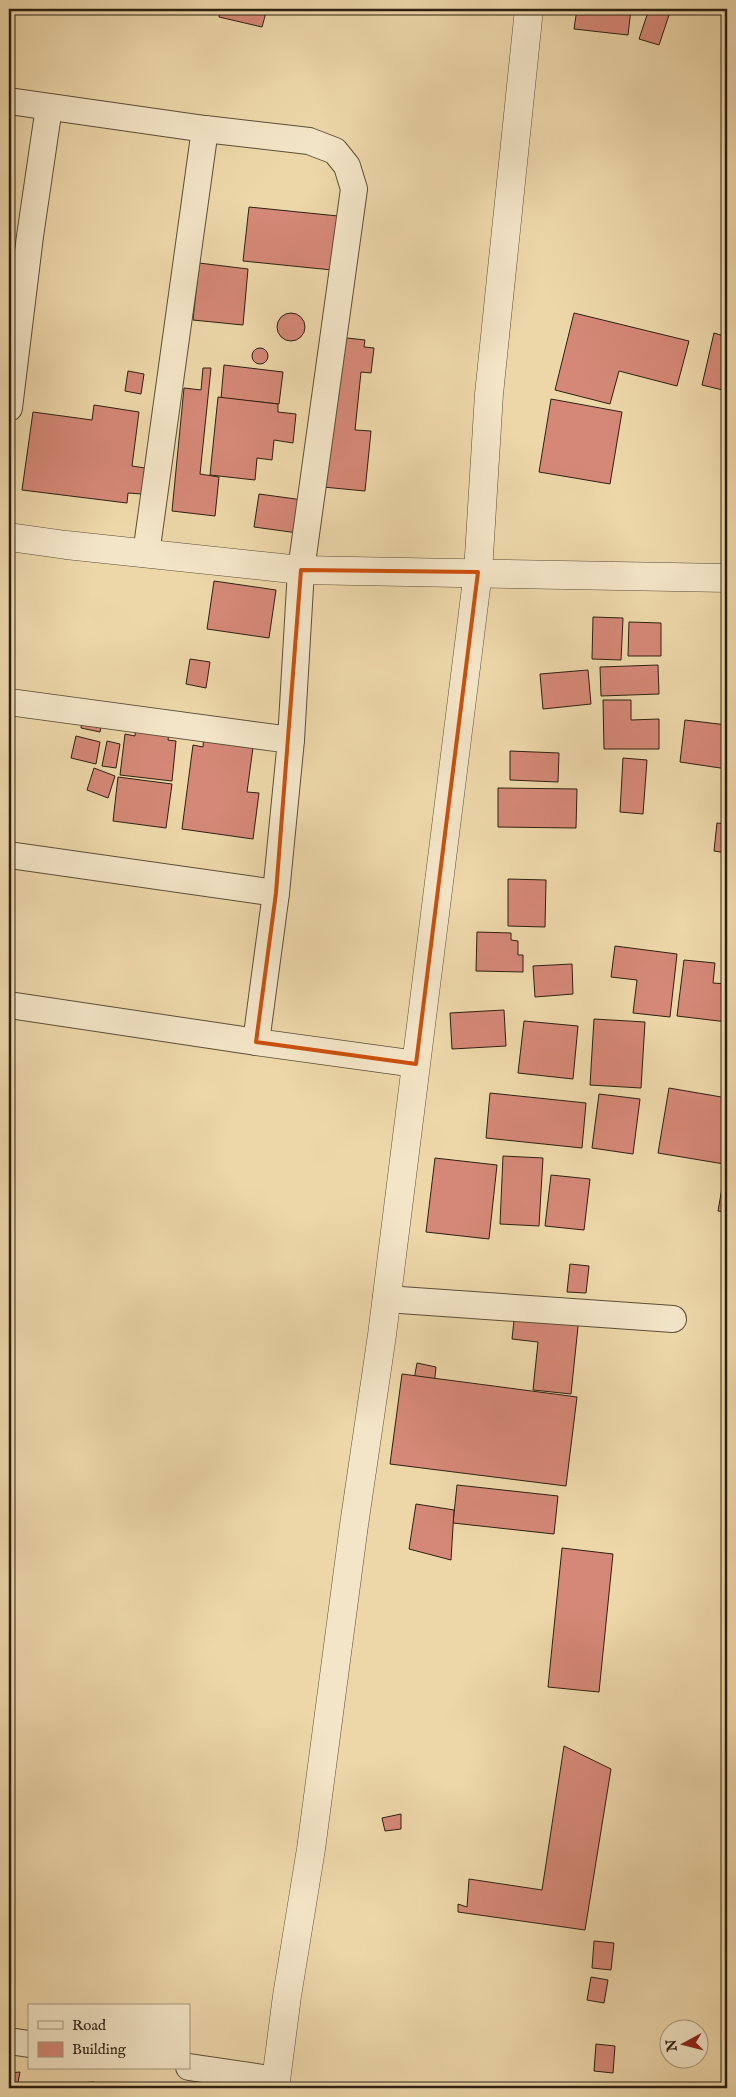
<svg xmlns="http://www.w3.org/2000/svg" width="736" height="2097" font-family="'IM FELL English',serif">
  <style>
    .building { fill: #d58877; stroke: #2c2013 }
    .lines { fill: none; stroke-linecap: round; stroke-linejoin: round }
    .minor-casing { stroke: #5c4e38; stroke-width: 28 }
    .tertiary-casing { stroke: #5c4e38; stroke-width: 29 }
    .minor { stroke: #f3e5c7; stroke-width: 26 }
    .tertiary { stroke: #f3e5c7; stroke-width: 28 }
    .marked { fill: none; stroke: #cc500d; stroke-width: 4; stroke-linejoin: round }
  </style>
  <rect width="100%" height="100%" fill="#edd7a9"/>
  <filter id="stains"><feTurbulence type="fractalNoise" baseFrequency=".004" numOctaves="4"/><feColorMatrix values="0 0 0 0 .2 0 0 0 0 .09 0 0 0 0 .02 0 0 0 .5 -.17"/></filter>
  <radialGradient id="worn" r=".72"><stop offset=".6" stop-color="#630" stop-opacity="0"/><stop offset="1" stop-color="#630" stop-opacity=".3"/></radialGradient>
  <g class="building">
    <polygon points="220,9 267,9 262,27 219,17"/>
    <polygon points="577,9 631,9 628,35 574,29"/>
    <polygon points="649,9 671,9 659,45 639,39"/>
    <polygon points="249,207 338,216 332,270 243,261"/>
    <polygon points="199,263 248,269 243,325 193,320"/>
    <polygon points="574,313 689,341 677,386 619,371 610,404 555,390"/>
    <circle cx="291" cy="327" r="14"/>
    <polygon points="714,333 727,337 727,391 702,385"/>
    <polygon points="338,337 365,340 364,347 374,348 371,373 361,372 355,430 371,431 365,491 323,487"/>
    <circle cx="260" cy="356" r="8"/>
    <polygon points="224,365 283,372 279,404 221,398"/>
    <polygon points="203,368 211,368 200,474 219,477 215,516 172,511 184,388 201,390"/>
    <polygon points="128,371 144,374 141,394 125,391"/>
    <polygon points="218,397 278,404 278,412 296,414 293,443 274,440 272,460 257,458 255,480 210,475"/>
    <polygon points="551,399 622,412 610,484 539,472"/>
    <polygon points="94,405 139,412 132,466 145,468 142,494 128,493 127,503 22,490 33,412 92,420"/>
    <polygon points="259,494 303,500 298,533 254,527"/>
    <polygon points="214,581 276,590 269,638 207,629"/>
    <polygon points="593,617 623,618 621,660 592,659"/>
    <polygon points="629,622 661,623 661,656 628,656"/>
    <polygon points="190,659 210,662 206,688 186,684"/>
    <polygon points="658,665 659,694 601,696 600,667"/>
    <polygon points="588,670 591,704 543,709 540,674"/>
    <polygon points="603,700 631,700 631,720 659,719 659,749 604,749"/>
    <polygon points="83,713 103,716 100,732 81,728"/>
    <polygon points="685,720 727,725 727,769 680,762"/>
    <polygon points="136,721 170,725 168,740 176,741 172,781 120,775 125,734 135,736"/>
    <polygon points="204,733 254,740 247,792 259,793 253,839 182,829 193,745 203,747"/>
    <polygon points="76,736 100,742 96,764 71,758"/>
    <polygon points="107,741 120,744 116,768 102,766"/>
    <polygon points="510,751 559,753 558,782 510,780"/>
    <polygon points="623,758 647,760 643,814 620,812"/>
    <polygon points="94,768 115,776 108,798 87,790"/>
    <polygon points="118,777 172,784 166,828 113,821"/>
    <polygon points="498,788 577,789 576,828 498,827"/>
    <polygon points="717,823 727,824 727,853 714,851"/>
    <polygon points="508,879 546,880 545,927 508,926"/>
    <polygon points="477,932 511,933 511,940 518,941 518,955 523,955 523,972 476,971"/>
    <polygon points="615,946 677,954 670,1017 633,1013 637,980 611,977"/>
    <polygon points="684,960 715,963 713,983 727,984 727,1022 677,1016"/>
    <polygon points="572,964 573,994 535,997 533,966"/>
    <polygon points="504,1010 506,1046 452,1049 450,1013"/>
    <polygon points="594,1019 645,1022 641,1088 590,1085"/>
    <polygon points="524,1021 578,1026 573,1079 518,1073"/>
    <polygon points="727,1044 727,1080 723,1080 722,1045"/>
    <polygon points="669,1088 727,1098 727,1146 724,1164 658,1153"/>
    <polygon points="490,1093 586,1103 582,1148 486,1138"/>
    <polygon points="599,1094 640,1099 633,1154 592,1148"/>
    <polygon points="503,1156 543,1158 539,1226 500,1224"/>
    <polygon points="435,1158 497,1165 489,1239 426,1232"/>
    <polygon points="727,1159 727,1212 718,1211"/>
    <polygon points="551,1175 590,1179 584,1230 545,1226"/>
    <polygon points="570,1264 589,1266 586,1293 567,1292"/>
    <polygon points="515,1311 579,1317 571,1394 533,1390 538,1342 512,1339"/>
    <polygon points="417,1363 436,1367 432,1405 411,1396"/>
    <polygon points="402,1374 577,1397 566,1486 390,1464"/>
    <polygon points="457,1485 558,1496 554,1534 453,1523"/>
    <polygon points="416,1504 454,1510 451,1560 409,1549"/>
    <polygon points="562,1548 613,1554 599,1692 548,1687"/>
    <polygon points="564,1746 611,1769 585,1930 458,1912 458,1904 467,1907 469,1879 542,1890"/>
    <polygon points="401,1814 401,1829 385,1831 382,1818"/>
    <polygon points="594,1941 614,1943 611,1970 592,1968"/>
    <polygon points="591,1977 608,1980 604,2003 587,2000"/>
    <polygon points="596,2044 615,2046 613,2073 594,2071"/>
    <polygon points="20,2072 17,2088 9,2088 9,2073"/>
    <polygon points="94,2082 93,2088 48,2088 48,2085"/>
  </g>
  <g class="lines">
    <g class="minor-casing">
      <g id="minor">
        <polyline points="9,101 205,129 309,141 335,151 347,166 354,189 301,570 291,740 276,893 256,1042 9,1005"/>
        <polyline points="9,408 30,236 49,107"/>
        <polyline points="146,554 205,129"/>
        <polyline points="9,702 291,740"/>
        <polyline points="9,855 276,893"/>
        <polyline points="256,1042 416,1064"/>
        <polyline points="386,1299 673,1319"/>
        <polyline points="9,2041 29,2044"/>
        <polyline points="189,2067 276,2080"/>
      </g>
    </g>
    <g class="tertiary-casing">
      <g id="tertiary">
        <polyline points="9,537 66,545 301,570 727,578"/>
        <polyline points="275,2088 287,1996 311,1849 354,1525 382,1335 478,572 489,394 529,9"/>
      </g>
    </g>
    <use href="#minor" class="minor"/>
    <use href="#tertiary" class="tertiary"/>
  </g>
  <path class="marked" d="M301,570L478,572L416,1064L256,1042L276,893Z"/>
  <rect width="736" height="2097" fill="none" stroke="#edd7a9" stroke-width="30"/>
  <rect x="10" y="10" width="716" height="2077" fill="none" stroke="#2c2013" stroke-width="2.5"/>
  <rect x="15" y="15" width="706" height="2067" fill="none" stroke="#2c2013"/>
  <rect x="28" y="2004" width="162" height="65" fill="#f3e5c7" stroke="#a3967f"/>
  <rect x="38" y="2021" width="25" height="8" fill="#f3e5c7" stroke="#a3967f"/>
  <text x="72" y="2030" font-size="15" fill="#2c2013">Road</text>
  <rect x="38" y="2042" width="25" height="15" fill="#d58877" stroke="#a3967f"/>
  <text x="72" y="2054" font-size="15" fill="#2c2013">Building</text>
  <g transform="translate(684 2044) rotate(263)"><circle r="24" fill="#f3e5c7" stroke="#a3967f"/>
  <path d="M0-4L9 19L0 12L-9 19Z" fill="#8f2418"/>
  <text y="-8" font-size="14" font-weight="bold" text-anchor="middle" fill="#2c2013">N</text>
  </g>
  <rect width="100%" height="100%" filter="url(#stains)"/>
  <rect width="100%" height="100%" fill="url(#worn)"/>
</svg>
